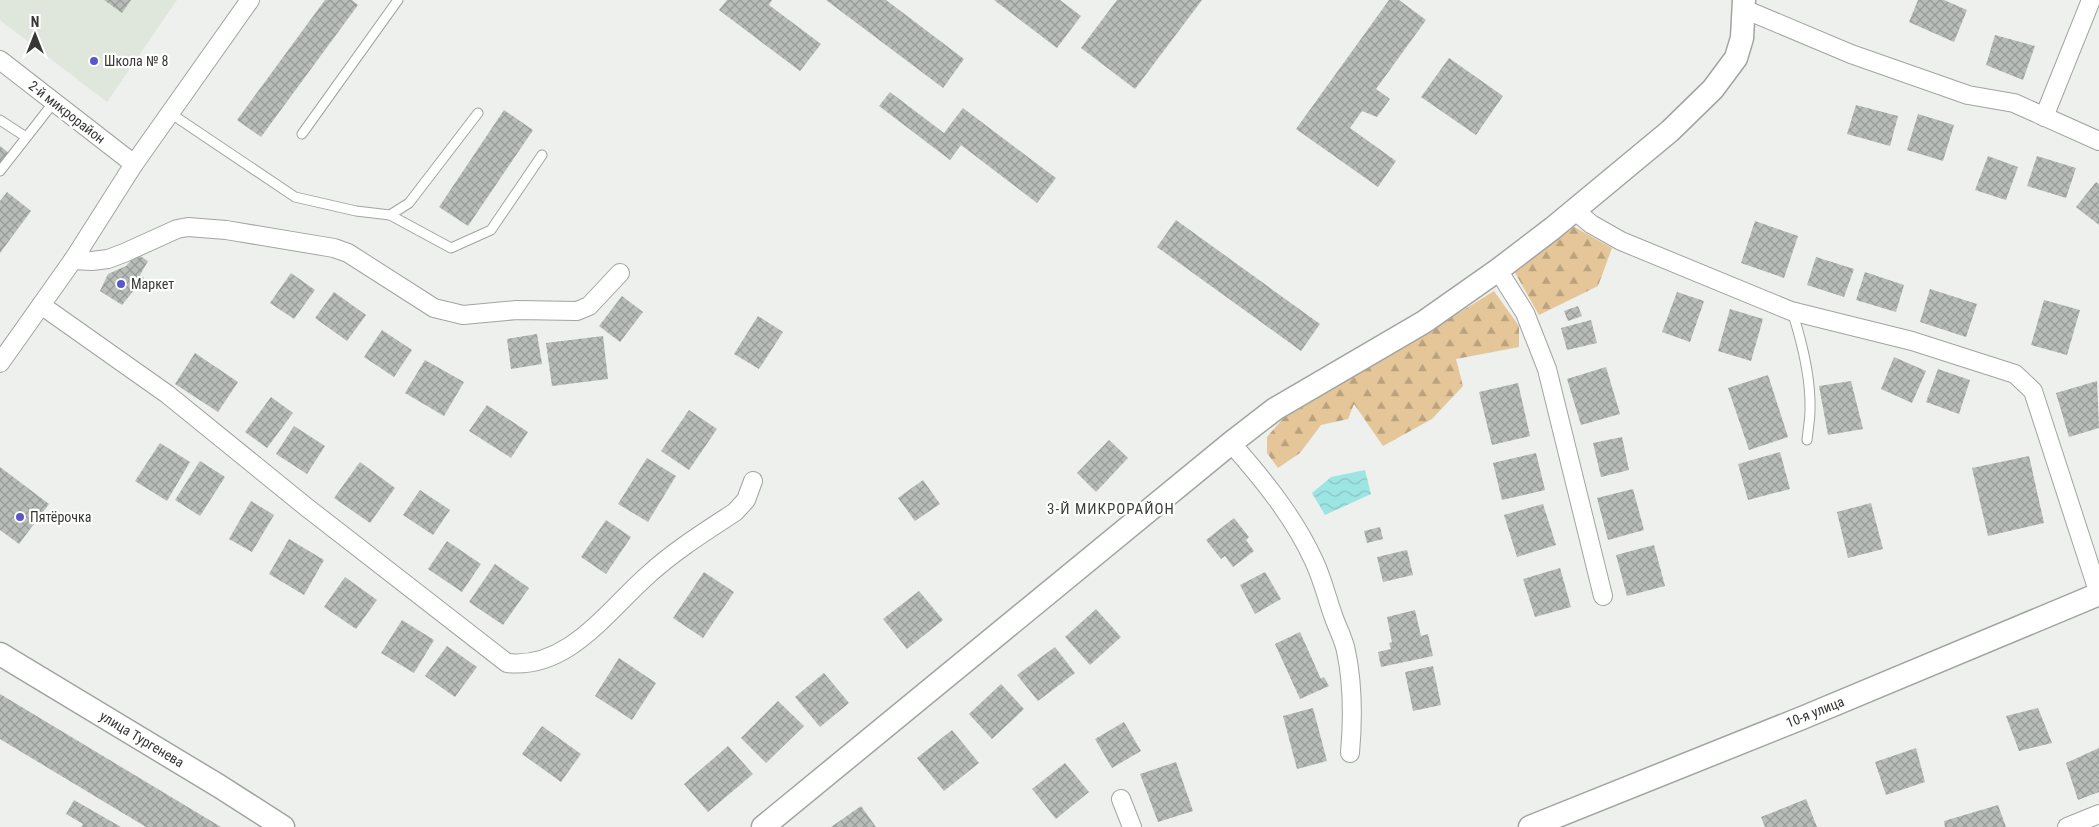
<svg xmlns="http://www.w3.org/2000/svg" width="2099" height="827" font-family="'Roboto Condensed',sans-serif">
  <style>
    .built { fill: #dfe6dc }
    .forest { fill: url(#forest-firs) }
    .water { fill: url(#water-waves) }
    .building { fill: url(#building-cross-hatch) }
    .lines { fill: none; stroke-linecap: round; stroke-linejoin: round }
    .service-casing { stroke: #a1a4a0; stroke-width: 11 }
    .minor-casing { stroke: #a1a4a0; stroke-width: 20 }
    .tertiary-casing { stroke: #a1a4a0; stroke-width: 25 }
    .service { stroke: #fff; stroke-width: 9 }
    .minor { stroke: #fff; stroke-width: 18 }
    .tertiary { stroke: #fff; stroke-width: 22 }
    .poi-dot { fill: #5b55ce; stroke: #fff; stroke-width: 2 }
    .labels { text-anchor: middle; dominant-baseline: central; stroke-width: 4.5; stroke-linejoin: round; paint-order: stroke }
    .poi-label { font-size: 14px; fill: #373836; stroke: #fff; text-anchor: start }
    .street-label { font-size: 14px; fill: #373836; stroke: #fff }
    .neighbourhood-label { font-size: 15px; letter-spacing: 1px; fill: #3c3e3b; stroke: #fff }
  </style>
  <defs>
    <pattern id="forest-firs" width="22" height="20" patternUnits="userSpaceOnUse" patternTransform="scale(1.25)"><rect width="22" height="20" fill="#e5c698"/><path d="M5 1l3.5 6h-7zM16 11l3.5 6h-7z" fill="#baa27d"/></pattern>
    <pattern id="water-waves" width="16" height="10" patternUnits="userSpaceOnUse" patternTransform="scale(1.25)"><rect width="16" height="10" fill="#9de5e3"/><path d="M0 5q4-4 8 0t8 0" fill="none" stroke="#88c5c3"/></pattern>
    <pattern id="building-cross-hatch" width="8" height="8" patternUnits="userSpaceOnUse" patternTransform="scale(1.25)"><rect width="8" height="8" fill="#b8bdba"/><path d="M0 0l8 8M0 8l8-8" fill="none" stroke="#969b98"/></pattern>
  </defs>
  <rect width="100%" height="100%" fill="#edf0ec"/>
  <polygon class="built" points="0,0 177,0 107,102 0,20"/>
  <g class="forest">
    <polygon points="1571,225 1612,248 1598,286 1539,315 1514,271"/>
    <polygon points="1494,291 1519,326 1519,347 1456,359 1463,386 1432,419 1383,446 1354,404 1348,419 1321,425 1300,453 1278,468 1267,453 1267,437 1294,406 1436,327"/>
  </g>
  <polygon class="water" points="1365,470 1371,494 1325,515 1312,493 1331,477"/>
  <g class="building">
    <polygon points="104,0 131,0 122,13"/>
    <polygon points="325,0 352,0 358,5 261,137 237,120"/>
    <polygon points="727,0 772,0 769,5 821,44 800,71 719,10"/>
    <polygon points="826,0 886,0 964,59 943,88"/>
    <polygon points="994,0 1060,0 1081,16 1057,48"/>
    <polygon points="1117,0 1202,0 1135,89 1081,48"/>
    <polygon points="1389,0 1399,0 1426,20 1376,89 1390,99 1377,117 1362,111 1350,128 1396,161 1378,187 1296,129"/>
    <polygon points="1918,0 1944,0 1967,10 1954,42 1909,22"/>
    <polygon points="1995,35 2035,46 2023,80 1986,65"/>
    <polygon points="1449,58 1503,96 1476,135 1421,97"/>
    <polygon points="890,92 944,133 963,108 1056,178 1037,203 961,145 950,160 879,106"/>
    <polygon points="1856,105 1898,116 1890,146 1847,134"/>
    <polygon points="504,110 533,130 468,226 439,207"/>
    <polygon points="1918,114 1954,125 1943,161 1907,150"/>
    <polygon points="0,146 9,153 0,165"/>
    <polygon points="1988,156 2018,167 2006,200 1975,190"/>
    <polygon points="2037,156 2076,168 2066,198 2027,186"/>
    <polygon points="2096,182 2099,184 2099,225 2076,207"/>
    <polygon points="7,192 31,211 0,253 0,201"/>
    <polygon points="1176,220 1320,324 1301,351 1157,247"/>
    <polygon points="1755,221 1798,236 1784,278 1741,263"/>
    <polygon points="137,254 148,261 140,275 144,278 122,305 100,291 108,274 126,266"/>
    <polygon points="1816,257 1854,269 1844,297 1807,285"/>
    <polygon points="1865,272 1904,285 1896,312 1856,300"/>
    <polygon points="291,273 315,290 294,319 270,303"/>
    <polygon points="1930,289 1977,304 1966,337 1920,322"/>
    <polygon points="334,292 366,315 347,341 315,318"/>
    <polygon points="1677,292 1704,301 1690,342 1662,332"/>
    <polygon points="622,296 643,312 620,342 599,326"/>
    <polygon points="2044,300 2080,310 2067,355 2031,345"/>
    <polygon points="1578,306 1582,316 1568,321 1564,311"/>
    <polygon points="1730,309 1763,319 1751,361 1718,351"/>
    <polygon points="758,316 783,332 759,369 734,354"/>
    <polygon points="1591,320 1597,343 1567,350 1561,328"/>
    <polygon points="382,330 412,350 394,377 364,357"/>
    <polygon points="537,334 542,364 511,369 507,339"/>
    <polygon points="603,336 608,379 552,386 546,343"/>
    <polygon points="195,353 238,382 218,412 175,384"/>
    <polygon points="1894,357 1926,371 1912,403 1881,389"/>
    <polygon points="425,360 464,382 444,416 405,393"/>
    <polygon points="1606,367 1620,414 1581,425 1567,379"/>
    <polygon points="1938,369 1970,380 1959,414 1926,402"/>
    <polygon points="1768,375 1788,437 1749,450 1728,388"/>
    <polygon points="1851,381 1863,429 1828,435 1819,386"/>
    <polygon points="2097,381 2099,428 2069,437 2056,393"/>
    <polygon points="1518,383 1530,436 1492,445 1479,392"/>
    <polygon points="271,397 293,413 267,448 245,432"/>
    <polygon points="487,405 528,432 511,458 469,431"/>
    <polygon points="689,410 717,429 689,470 661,451"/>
    <polygon points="294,426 325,446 307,474 276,454"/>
    <polygon points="1622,437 1629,470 1601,477 1593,443"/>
    <polygon points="1109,440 1128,458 1096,492 1077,473"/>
    <polygon points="160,443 190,462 167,501 135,481"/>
    <polygon points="1780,452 1790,489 1748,500 1738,464"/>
    <polygon points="1536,453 1545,490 1502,500 1493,463"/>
    <polygon points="2029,456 2044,523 1988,536 1972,468"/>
    <polygon points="647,458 676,476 648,522 618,504"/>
    <polygon points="200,461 225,477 200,516 175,500"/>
    <polygon points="360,462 395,488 370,523 334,498"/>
    <polygon points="0,467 49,504 19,544 0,530"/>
    <polygon points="923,480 940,504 915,521 898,498"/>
    <polygon points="1633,489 1644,530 1608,540 1597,498"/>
    <polygon points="420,490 450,510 433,535 403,515"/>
    <polygon points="251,501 274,515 252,552 229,539"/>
    <polygon points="1871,503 1883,549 1848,558 1837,512"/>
    <polygon points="1543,504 1556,545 1517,557 1504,515"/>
    <polygon points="1234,518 1249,537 1246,540 1254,551 1233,567 1225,556 1221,559 1206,540"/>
    <polygon points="606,520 631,537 606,574 581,557"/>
    <polygon points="1380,527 1383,539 1367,543 1364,531"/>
    <polygon points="289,539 324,560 304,595 269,574"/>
    <polygon points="447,541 481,564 462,592 428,569"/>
    <polygon points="1654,545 1665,586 1627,596 1616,555"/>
    <polygon points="1407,550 1413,575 1383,582 1377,557"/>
    <polygon points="495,564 529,588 503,625 469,602"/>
    <polygon points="1560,568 1571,607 1535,617 1523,579"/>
    <polygon points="704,572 734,592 703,638 673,618"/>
    <polygon points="1265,572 1281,599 1255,614 1240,585"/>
    <polygon points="345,577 377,600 356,629 324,607"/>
    <polygon points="919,591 943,620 907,649 883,619"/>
    <polygon points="1096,609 1121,637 1090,665 1065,637"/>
    <polygon points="1415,610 1421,636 1428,634 1433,656 1381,667 1378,652 1391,649 1389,643 1392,642 1387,617"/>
    <polygon points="402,620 434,640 414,673 381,653"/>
    <polygon points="1300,632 1321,679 1324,677 1329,686 1300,699 1275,644"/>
    <polygon points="447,646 477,667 455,697 425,676"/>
    <polygon points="1055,647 1075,673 1038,701 1017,675"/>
    <polygon points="619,658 656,683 632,720 595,696"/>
    <polygon points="1433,666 1441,705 1413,711 1405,672"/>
    <polygon points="824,673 849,703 820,727 795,697"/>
    <polygon points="1001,684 1024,709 992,739 969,714"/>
    <polygon points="0,694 221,827 146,827 0,739"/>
    <polygon points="778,701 804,726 766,763 741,738"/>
    <polygon points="1313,708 1327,761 1297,769 1283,716"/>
    <polygon points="2038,708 2052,743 2019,751 2006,716"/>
    <polygon points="1124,722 1141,751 1112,768 1095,739"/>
    <polygon points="542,726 581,754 561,782 522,754"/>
    <polygon points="952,730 979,763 944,791 917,758"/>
    <polygon points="728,746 753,774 708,812 684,784"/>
    <polygon points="1916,748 1925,782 1886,795 1875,762"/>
    <polygon points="2099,748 2099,792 2078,800 2066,763"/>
    <polygon points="1176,762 1193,811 1158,822 1140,774"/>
    <polygon points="1065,763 1089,792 1056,819 1032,789"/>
    <polygon points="1806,799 1817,827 1765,827 1761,817"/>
    <polygon points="74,800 121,827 81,827 83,824 66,814"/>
    <polygon points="1998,805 2006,827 1945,827 1944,821"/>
    <polygon points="861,806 876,827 831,827"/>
  </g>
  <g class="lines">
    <g class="service-casing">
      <g id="service">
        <polyline points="170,113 295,197 356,211 390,215 409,203 478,113"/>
        <polyline points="0,120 26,137"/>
        <polyline points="302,134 398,0"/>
        <polyline points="0,171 54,102"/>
        <polyline points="390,215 451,248 491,230 542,155"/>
        <path d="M1792,311C1802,342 1811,377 1810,410C1810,420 1808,430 1807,440"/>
      </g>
    </g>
    <g class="minor-casing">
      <g id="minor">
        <polyline points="1744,9 1851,54 1968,95 2014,103 2099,141"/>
        <polyline points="0,60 134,164"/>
        <polyline points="2044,117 2091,0"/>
        <polyline points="1573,209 1591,224 1621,241 1791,311 1912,341 2015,374 2033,391 2099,594"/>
        <polyline points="73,260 92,261 108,259 124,253 177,229 188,227 226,230 334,248 348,253 434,308 463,315 517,310 577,311 589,306 620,273"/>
        <polyline points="1498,270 1525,313 1547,369 1603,596"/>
        <path d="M41,305L167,394L305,506L507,663C568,670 607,611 648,575C674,551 706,531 735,512L746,500L753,481"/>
        <polyline points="0,363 73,260 134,164 250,0"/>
        <path d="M1231,443C1262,478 1294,517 1314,561C1323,580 1327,599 1334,618C1338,629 1344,640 1346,651C1353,684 1353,719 1350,753"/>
        <polyline points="1121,799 1132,827"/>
        <polyline points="2067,827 2099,814"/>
      </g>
    </g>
    <g class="tertiary-casing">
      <g id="tertiary">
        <polyline points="0,654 219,786 283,827"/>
        <polyline points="763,827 1231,443 1275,409 1424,322 1498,270 1553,228 1670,131 1713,89 1736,58 1742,38 1744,0"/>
        <polyline points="1530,827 1802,718 2099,594"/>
      </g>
    </g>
    <use href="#service" class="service"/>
    <use href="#minor" class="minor"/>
    <use href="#tertiary" class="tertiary"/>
  </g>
  <g class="poi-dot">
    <circle cx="94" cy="61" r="5"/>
    <circle cx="121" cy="284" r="5"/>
    <circle cx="20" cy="517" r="5"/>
  </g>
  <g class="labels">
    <g class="poi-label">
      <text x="104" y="61">Школа № 8</text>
      <text x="131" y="284">Маркет</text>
      <text x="30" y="517">Пятёрочка</text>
    </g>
    <g class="street-label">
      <text transform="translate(67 112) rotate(38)">2-й микрорайон</text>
      <text transform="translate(1815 712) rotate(-22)">10-я улица</text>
      <text transform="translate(142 739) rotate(31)">улица Тургенева</text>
    </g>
    <g class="neighbourhood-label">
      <text x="1111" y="509">3-Й МИКРОРАЙОН</text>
    </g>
  </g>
  <g transform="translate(35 35)" stroke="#ffffff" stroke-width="4" paint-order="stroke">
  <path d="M0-4L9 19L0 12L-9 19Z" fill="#373836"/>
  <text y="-8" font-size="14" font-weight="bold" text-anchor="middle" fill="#373836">N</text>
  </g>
</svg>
